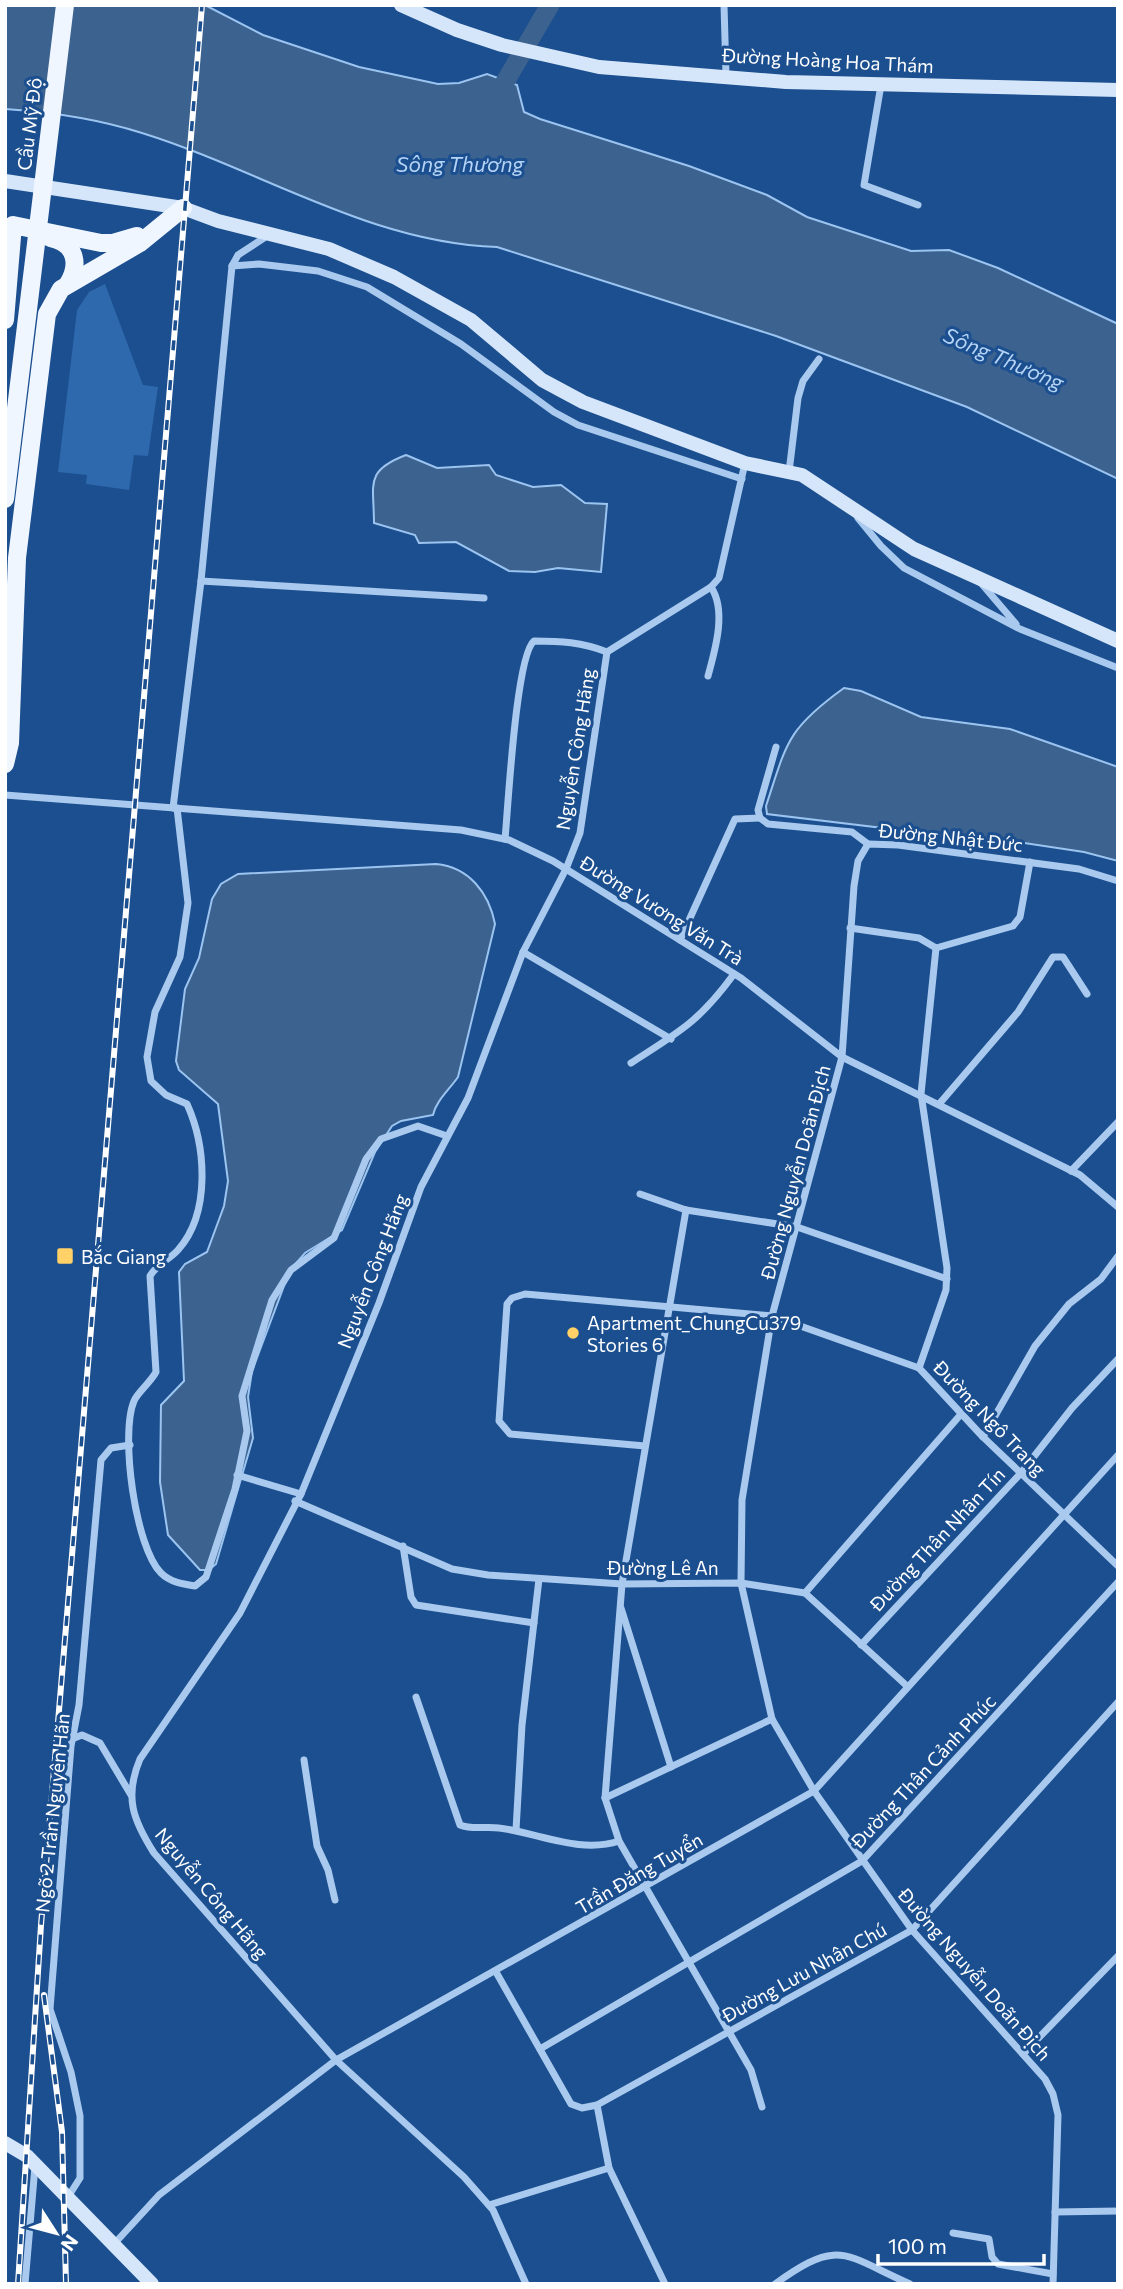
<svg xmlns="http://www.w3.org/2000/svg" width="1123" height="2289" font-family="Commissioner,sans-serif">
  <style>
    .green { fill: #2e69ad }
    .water { fill: #3c6290; stroke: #9cc4f0; stroke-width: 2 }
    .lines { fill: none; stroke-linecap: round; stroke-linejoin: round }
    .river { stroke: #3c6290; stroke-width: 19 }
    .street { stroke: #a9c9ee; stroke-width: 7 }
    .secondary { stroke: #d6e6fa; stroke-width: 14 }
    .primary { stroke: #f0f6ff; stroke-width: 18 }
    .rail-casing { stroke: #fff; stroke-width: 6 }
    .rail { stroke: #1b4f8f; stroke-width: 3.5; stroke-dasharray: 10; stroke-linecap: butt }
    .primary-bridge { stroke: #f0f6ff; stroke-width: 18 }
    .poi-dot { fill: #ffd166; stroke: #1b4f8f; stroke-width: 2.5 }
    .labels { text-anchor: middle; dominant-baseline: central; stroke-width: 6; stroke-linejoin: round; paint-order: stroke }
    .street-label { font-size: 19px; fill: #fff; stroke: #1b4f8f }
    .poi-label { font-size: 19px; fill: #fff; stroke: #1b4f8f; text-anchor: start }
    .water-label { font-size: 21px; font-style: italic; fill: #b5d3f5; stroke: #1b4f8f }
  </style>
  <rect width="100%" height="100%" fill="#1b4f8f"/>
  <polygon class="green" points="105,284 143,385 158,387 148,456 134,455 129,490 86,484 87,475 58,472 77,310 89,292"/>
  <g class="water">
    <path d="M5,5H205L263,35L359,67L438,84L459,83L487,74L517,85L524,112L540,119L689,166L767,195L807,217L911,251L949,250L998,268L1118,324V479L967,407L776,336L497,247C370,243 261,170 142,133C98,119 51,112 5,109Z"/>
    <path d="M406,455L437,468L489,465L496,475L533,487L561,485L585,503L607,504L601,572L558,568L535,572L509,571L456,542L419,543L415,535L374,523C374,484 364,471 406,455Z"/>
    <path d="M844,688L861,691L921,717L1010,729L1118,767V861L1084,852L997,839L966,838L767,814L766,806C787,742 787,729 844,688Z"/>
    <path d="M436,864C469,867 489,893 495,924L458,1077C449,1090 436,1101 433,1115L401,1121L392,1126L375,1152L342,1230L305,1253L290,1270L252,1371L248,1397L253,1438L216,1564L209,1570H200L168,1535L160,1482L161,1405L184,1381L179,1272L185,1264L207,1252L224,1206L228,1181L218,1104L179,1070L176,1061L185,989L199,958L212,899L221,884L238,874Z"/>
  </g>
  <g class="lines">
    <polyline class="river" points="494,101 550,5"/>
    <g class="street">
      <polyline points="724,5 726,75"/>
      <polyline points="881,85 864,185 918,205"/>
      <polyline points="267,236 238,255 232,266 259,264 318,271 367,287 461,344 554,412 578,425 742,479"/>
      <polyline points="789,472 798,398 803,381 819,359"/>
      <polyline points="858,518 881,546 904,568 1020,629 1118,668"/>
      <polyline points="201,581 484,598"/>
      <polyline points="981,583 1016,624"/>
      <path d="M708,676C715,650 727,611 711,587"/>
      <polyline points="776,747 758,810 760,818 768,824 852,832 868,844"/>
      <polyline points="5,795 461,830 509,840 553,861 741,978 842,1057 1080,1175 1118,1207"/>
      <polyline points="173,808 201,581 232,266"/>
      <path d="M177,808L188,903L180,957L155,1012L147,1057L151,1081L166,1095L187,1104C206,1146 211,1213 178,1250C169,1260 157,1264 150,1276L156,1372C150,1383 137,1393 134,1401C120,1434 135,1547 161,1573C170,1582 182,1584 195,1586L206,1577L235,1489L247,1431L242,1396L272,1300L291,1270L334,1238L366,1159L381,1139L418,1126L447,1136"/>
      <path d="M505,839C508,809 516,655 534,641C560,641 582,642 607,652"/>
      <polyline points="850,928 919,938 936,948 921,1094 947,1268 946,1290 919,1368"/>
      <polyline points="680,940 735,819 760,818"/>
      <polyline points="936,948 1013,926 1020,917 1030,862"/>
      <polyline points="523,952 671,1039"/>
      <path d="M631,1063C679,1032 699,1022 734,974"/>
      <polyline points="940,1103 1018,1012 1053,957 1063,957 1087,994"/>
      <polyline points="1071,1171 1118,1122"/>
      <polyline points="640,1194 686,1210 797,1227 947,1279"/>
      <polyline points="686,1210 622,1584 605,1798 619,1841 751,2070 762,2107"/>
      <polyline points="983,1437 1035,1346 1069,1304 1101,1279 1118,1256"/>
      <polyline points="645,1446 510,1434 499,1421 507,1304 512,1298 525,1294 772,1316 919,1368 983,1437 1118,1566"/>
      <polyline points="237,1475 301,1494"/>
      <polyline points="295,1501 452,1569 488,1575 622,1584 741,1583 805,1593 962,1413"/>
      <polyline points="403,1546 411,1597 416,1605 534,1623"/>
      <polyline points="805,1593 907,1686"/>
      <polyline points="621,1608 671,1767"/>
      <polyline points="861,1645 1021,1473 1072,1408 1118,1359"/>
      <path d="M416,1697L460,1825C472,1830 486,1826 499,1828C539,1833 580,1854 619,1841"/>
      <polyline points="72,1739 82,1735 100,1743 131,1795"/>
      <polyline points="304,1760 317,1846 328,1870 335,1900"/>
      <polyline points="605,1798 772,1719"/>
      <polyline points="516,1830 522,1725 539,1579"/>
      <polyline points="496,1972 571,2104 582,2108 597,2105 912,1930 1118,1702"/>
      <polyline points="540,2049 862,1861 1118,1582"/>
      <polyline points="1023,2054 1118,1956"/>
      <polyline points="597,2105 609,2168 665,2284"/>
      <polyline points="68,2197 80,2178 80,2116 71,2072 50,2009 71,1746 79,1705 101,1460 111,1448 130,1445"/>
      <polyline points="489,2205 609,2168"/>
      <polyline points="1055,2212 1118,2211"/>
      <polyline points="953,2233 989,2239 992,2257 998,2264 1053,2274"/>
      <polyline points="114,2244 159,2195 336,2060 814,1791 1118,1455"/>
      <polyline points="25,2284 35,2166"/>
      <path d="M526,2284L493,2210L464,2177L336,2060L154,1853C133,1820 124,1797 140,1759L240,1613L301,1494L379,1303L421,1187L468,1098L523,952L566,869L580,833L607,652L711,587L719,578L745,463"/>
      <path d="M775,2284C840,2237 844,2255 910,2284"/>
      <polyline points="1053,2284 1058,2115 1053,2094 1045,2079 912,1930 814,1791 772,1719 741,1583 742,1500 772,1316 842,1057 854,886 858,861 868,844 898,845 1079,869 1118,881"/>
    </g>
    <g class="secondary">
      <polyline points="401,5 457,30 502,45 599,67 786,82 1118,90"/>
      <polyline points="5,181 183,208 218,221 329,249 394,277 471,320 542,380 583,402 745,463 802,475 914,549 1118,641"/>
      <polyline points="5,2143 27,2156 152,2284"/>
    </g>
    <g class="primary">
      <path d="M50,238C76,243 80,264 68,284"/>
      <polyline points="5,320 13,225 101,243 113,243 137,236"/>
      <polyline points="5,764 10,743 17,558 47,314 61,289 140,243 183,208"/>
    </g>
    <g class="rail-casing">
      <g id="rail">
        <polyline points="44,1995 62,2132 66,2284"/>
        <polyline points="18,2284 41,1925 202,5"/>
      </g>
    </g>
    <use href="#rail" class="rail"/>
    <polyline class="primary-bridge" points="5,499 65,5"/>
  </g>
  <g class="poi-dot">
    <rect x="56" y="1247" width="18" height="18" rx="3.5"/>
    <circle cx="573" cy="1333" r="7"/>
  </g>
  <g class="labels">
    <g class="street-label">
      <text transform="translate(828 60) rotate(3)">Đường Hoàng Hoa Thám</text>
      <text transform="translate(29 124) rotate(-83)">Cầu Mỹ Độ</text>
      <text transform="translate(575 749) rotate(-81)">Nguyễn Công Hãng</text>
      <text transform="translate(951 837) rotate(6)">Đường Nhật Đức</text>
      <text transform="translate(662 910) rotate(32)">Đường Vương Văn Trà</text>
      <text transform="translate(795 1172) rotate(-75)">Đường Nguyễn Doãn Địch</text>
      <text transform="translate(372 1271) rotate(-69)">Nguyễn Công Hãng</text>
      <text transform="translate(990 1418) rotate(46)">Đường Ngô Trang</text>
      <text transform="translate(937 1539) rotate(-47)">Đường Thân Nhân Tín</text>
      <text x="663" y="1567">Đường Lê An</text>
      <text transform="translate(923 1771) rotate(-47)">Đường Thân Cảnh Phúc</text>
      <text transform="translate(52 1813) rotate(-84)">Ngõ 2 Trần Nguyên Hãn</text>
      <text transform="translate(639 1873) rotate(-30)">Trần Đăng Tuyển</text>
      <text transform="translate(212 1893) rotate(50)">Nguyễn Công Hãng</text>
      <text transform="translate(804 1972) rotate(-29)">Đường Lưu Nhân Chú</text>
      <text transform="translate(975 1974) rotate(49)">Đường Nguyễn Doãn Địch</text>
    </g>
    <g class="poi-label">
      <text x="81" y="1256">Bắc Giang</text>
      <text x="587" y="1322">Apartment_ChungCu379<tspan x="587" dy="22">Stories 6</tspan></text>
    </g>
    <g class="water-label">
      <text x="460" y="163">Sông Thương</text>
      <text transform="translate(1004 358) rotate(23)">Sông Thương</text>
    </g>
  </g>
  <rect width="1123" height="2289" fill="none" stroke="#ffffff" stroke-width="14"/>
  <g transform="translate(56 2233) rotate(126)" stroke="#1b4f8f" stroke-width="5" paint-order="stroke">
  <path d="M0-5L12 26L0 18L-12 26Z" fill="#ffffff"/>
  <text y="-10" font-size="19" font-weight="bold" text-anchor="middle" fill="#ffffff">N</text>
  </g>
  <path d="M878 2254v10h166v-10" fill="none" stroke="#ffffff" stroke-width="3.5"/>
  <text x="888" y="2254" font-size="21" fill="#ffffff" stroke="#1b4f8f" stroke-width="5" paint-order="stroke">100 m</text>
</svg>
